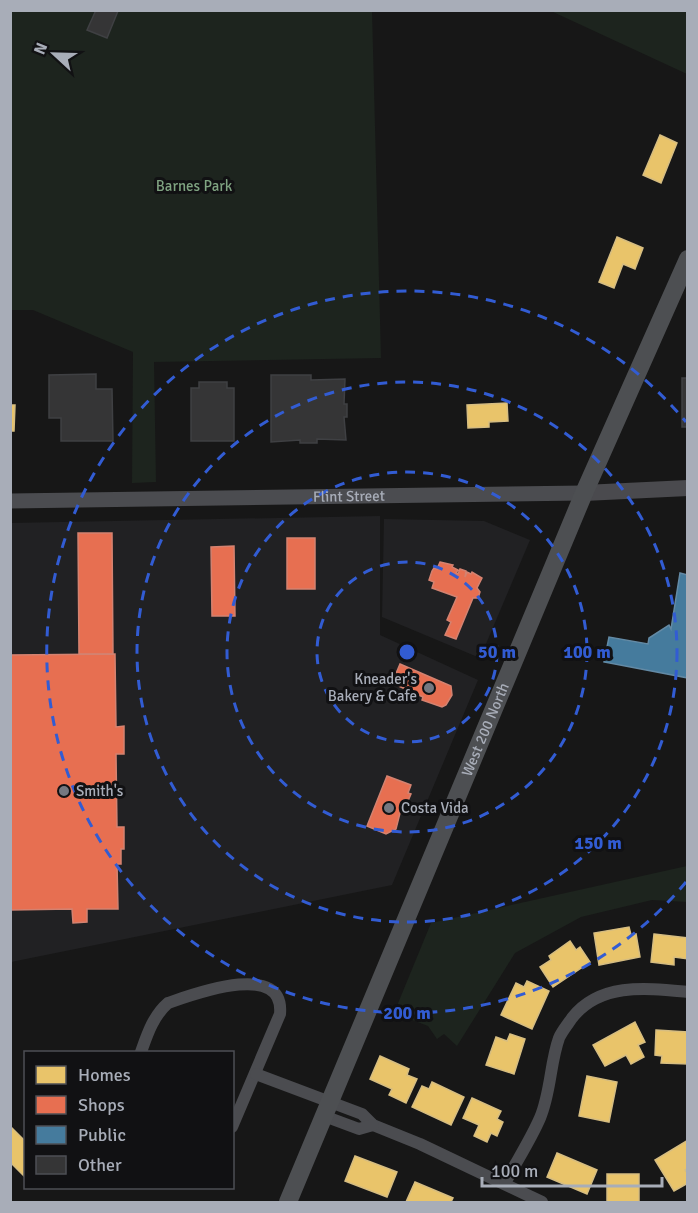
<svg xmlns="http://www.w3.org/2000/svg" width="698" height="1213" font-family="Signika,sans-serif">
  <style>
    .built { fill: #212123 }
    .green { fill: #1d241e }
    .homes { fill: #e9c46a; stroke: #d6bd81; stroke-width: 1.5 }
    .shops { fill: #e76f51; stroke: #d48270; stroke-width: 1.5 }
    .public { fill: #457b9d; stroke: #638aa5; stroke-width: 1.5 }
    .building { fill: #353536; stroke: #3f4043; stroke-width: 1.5 }
    .lines { fill: none; stroke-linecap: round; stroke-linejoin: round }
    .minor { stroke: #4b4c50; stroke-width: 12 }
    .tertiary { stroke: #4b4c50; stroke-width: 15 }
    .secondary { stroke: #4a4a4e; stroke-width: 16 }
    .primary { stroke: #4d4f52; stroke-width: 18 }
    .ring { fill: none; stroke: #325cd3; stroke-width: 3; stroke-dasharray: 10 8 }
    .poi-dot { fill: #757880; stroke: #111113; stroke-width: 2 }
    .labels { text-anchor: middle; dominant-baseline: central; stroke-width: 6; stroke-linejoin: round; paint-order: stroke }
    .park-label { font-size: 15px; fill: #7fa381; stroke: #111113 }
    .street-label { font-size: 15px; fill: #a8adb8; stroke: #111113 }
    .poi-label { font-size: 15px; fill: #a8adb8; stroke: #111113; text-anchor: start }
    .centre { fill: #325cd3; stroke: #111113; stroke-width: 3 }
    .ring-label { font-size: 18px; text-anchor: middle; font-weight: bold; fill: #325cd3; stroke: #111113; stroke-width: 6; stroke-linejoin: round; paint-order: stroke }
  </style>
  <rect width="100%" height="100%" fill="#171717"/>
  <g class="built">
    <polygon points="380,516 380,635 478,680 392,885 11,962 10,523"/>
    <polygon points="384,519 484,521 530,540 480,658 382,617"/>
  </g>
  <g class="green">
    <polygon points="11,11 372,11 381,358 154,362 156,482 132,483 133,352 33,310 11,310"/>
    <polygon points="551,11 687,11 687,74"/>
    <polygon points="687,866 687,902 652,900 581,917 515,953 457,1046 444,1034 437,1039 428,1026 394,1013 431,923"/>
  </g>
  <g class="homes">
    <polygon points="660,135 677,143 661,183 643,175"/>
    <polygon points="617,237 643,248 635,269 623,264 614,288 599,282"/>
    <polygon points="507,403 508,421 489,422 489,427 468,428 467,405"/>
    <polygon points="10,405 15,405 14,431 10,431"/>
    <polygon points="629,927 631,935 636,934 640,957 599,965 594,933"/>
    <polygon points="654,934 688,938 688,959 674,957 674,965 651,962"/>
    <polygon points="570,941 576,950 580,947 590,962 553,987 540,967 551,960 549,956"/>
    <polygon points="527,981 549,991 532,1029 501,1015 516,983 524,987"/>
    <polygon points="635,1022 645,1042 638,1045 644,1057 631,1064 626,1055 605,1066 593,1045"/>
    <polygon points="656,1030 688,1032 688,1064 661,1063 662,1056 655,1055"/>
    <polygon points="510,1034 525,1039 514,1074 486,1065 496,1037 507,1041"/>
    <polygon points="380,1056 409,1069 407,1075 417,1079 406,1103 389,1095 392,1089 370,1079"/>
    <polygon points="587,1076 617,1082 609,1122 579,1116"/>
    <polygon points="432,1082 464,1097 451,1125 412,1107 422,1086 429,1089"/>
    <polygon points="472,1098 501,1111 497,1119 503,1122 497,1136 491,1133 487,1142 474,1136 479,1125 463,1118"/>
    <polygon points="11,1127 26,1142 25,1177 10,1162"/>
    <polygon points="688,1140 688,1168 685,1170 688,1174 688,1183 674,1191 655,1160"/>
    <polygon points="557,1153 597,1170 587,1194 547,1177"/>
    <polygon points="355,1156 397,1172 387,1197 345,1181"/>
    <rect x="607" y="1174" width="32" height="28"/>
    <polygon points="415,1182 453,1198 451,1202 406,1202"/>
  </g>
  <g class="shops">
    <polygon points="78,533 112,533 113,654 79,654"/>
    <rect x="287" y="538" width="28" height="51"/>
    <polygon points="234,546 235,616 212,616 211,547"/>
    <polygon points="440,562 453,565 452,567 458,570 456,573 458,574 460,569 466,571 465,577 467,572 471,574 472,572 482,578 477,588 480,592 478,598 473,598 456,639 445,635 451,622 447,620 457,597 432,588 434,582 429,580 432,571 434,568 437,569"/>
    <polygon points="115,654 116,727 124,726 124,754 116,754 117,827 124,827 124,849 121,849 121,864 117,864 118,909 87,909 87,922 73,923 72,909 10,910 10,655"/>
    <polygon points="400,664 451,686 452,695 446,705 442,707 422,700 423,697 392,683"/>
    <polygon points="387,776 411,785 408,793 411,794 404,810 401,809 396,829 386,834 367,826"/>
  </g>
  <polygon class="public" points="680,573 688,575 688,678 604,662 609,637 648,644 649,638 669,625 671,629"/>
  <g class="building">
    <polygon points="96,10 118,11 107,38 87,30"/>
    <polygon points="96,374 96,389 112,389 113,441 61,441 61,418 49,418 49,375"/>
    <polygon points="271,375 311,375 311,380 345,379 344,404 347,404 347,417 344,417 346,440 317,439 317,443 300,443 300,440 271,442"/>
    <rect x="682" y="378" width="6" height="49"/>
    <polygon points="199,382 227,382 227,388 234,388 234,441 191,441 191,388 199,388"/>
  </g>
  <g class="lines">
    <g class="minor">
      <path d="M141,1052C147,1035 153,1016 168,1003C194,994 285,960 280,1014L232,1127"/>
      <polyline points="256,1074 362,1114 373,1125 420,1144 542,1202"/>
      <polyline points="324,1116 359,1129 373,1125"/>
      <path d="M505,1183C516,1162 530,1141 540,1118C551,1092 550,1063 559,1038C562,1031 568,1024 572,1018C600,982 647,988 688,992"/>
    </g>
    <path class="tertiary" id="s1" d="M10,501L584,493"/>
    <polyline class="secondary" points="584,493 688,488"/>
    <path class="primary" id="s2" d="M288,1202L584,493L688,259"/>
  </g>
  <g class="ring">
    <circle cx="407" cy="652" r="90"/>
    <circle cx="407" cy="652" r="180"/>
    <circle cx="407" cy="652" r="270"/>
    <path d="M686 882A361 361 0 1 1 686 422"/>
  </g>
  <g class="poi-dot">
    <circle cx="429" cy="688" r="6"/>
    <circle cx="64" cy="791" r="6"/>
    <circle cx="389" cy="808" r="6"/>
  </g>
  <g class="labels">
    <g class="park-label">
      <text x="194" y="186">Barnes Park</text>
    </g>
    <g class="street-label">
      <text stroke="none"><textPath href="#s1" startOffset="339">Flint Street</textPath></text>
      <text stroke="none"><textPath href="#s2" startOffset="512">West 200 North</textPath></text>
    </g>
    <g class="poi-label">
      <text x="417" y="679" text-anchor="end">Kneader's<tspan x="417" dy="17">Bakery &amp; Cafe</tspan></text>
      <text x="76" y="791">Smith's</text>
      <text x="401" y="808">Costa Vida</text>
    </g>
  </g>
  <circle cx="407" cy="652" r="9" class="centre"/>
  <g class="ring-label">
    <text x="497" y="658">50 m</text>
    <text x="587" y="658">100 m</text>
    <text x="598" y="849">150 m</text>
    <text x="407" y="1019">200 m</text>
  </g>
  <rect width="698" height="1213" fill="none" stroke="#a8adb8" stroke-width="24"/>
  <rect x="24" y="1051" width="210" height="138" fill="#111113" stroke="#4d4f55" stroke-width="1.5"/>
  <rect x="36" y="1066" width="30" height="18" fill="#e9c46a" stroke="#4d4f55" stroke-width="1.5"/>
  <text x="78" y="1081" font-size="18" fill="#a8adb8">Homes</text>
  <rect x="36" y="1096" width="30" height="18" fill="#e76f51" stroke="#4d4f55" stroke-width="1.5"/>
  <text x="78" y="1111" font-size="18" fill="#a8adb8">Shops</text>
  <rect x="36" y="1126" width="30" height="18" fill="#457b9d" stroke="#4d4f55" stroke-width="1.5"/>
  <text x="78" y="1141" font-size="18" fill="#a8adb8">Public</text>
  <rect x="36" y="1156" width="30" height="18" fill="#353536" stroke="#4d4f55" stroke-width="1.5"/>
  <text x="78" y="1171" font-size="18" fill="#a8adb8">Other</text>
  <g transform="translate(54 54) rotate(292)" stroke="#111113" stroke-width="4.5" paint-order="stroke">
  <path d="M0-4.5L10 22L0 15L-10 22Z" fill="#a8adb8"/>
  <text y="-9" font-size="16" font-weight="bold" text-anchor="middle" fill="#a8adb8">N</text>
  </g>
  <path d="M482 1177v9h180v-9" fill="none" stroke="#a8adb8" stroke-width="3"/>
  <text x="491" y="1177" font-size="18" fill="#a8adb8" stroke="#111113" stroke-width="4.5" paint-order="stroke">100 m</text>
</svg>
